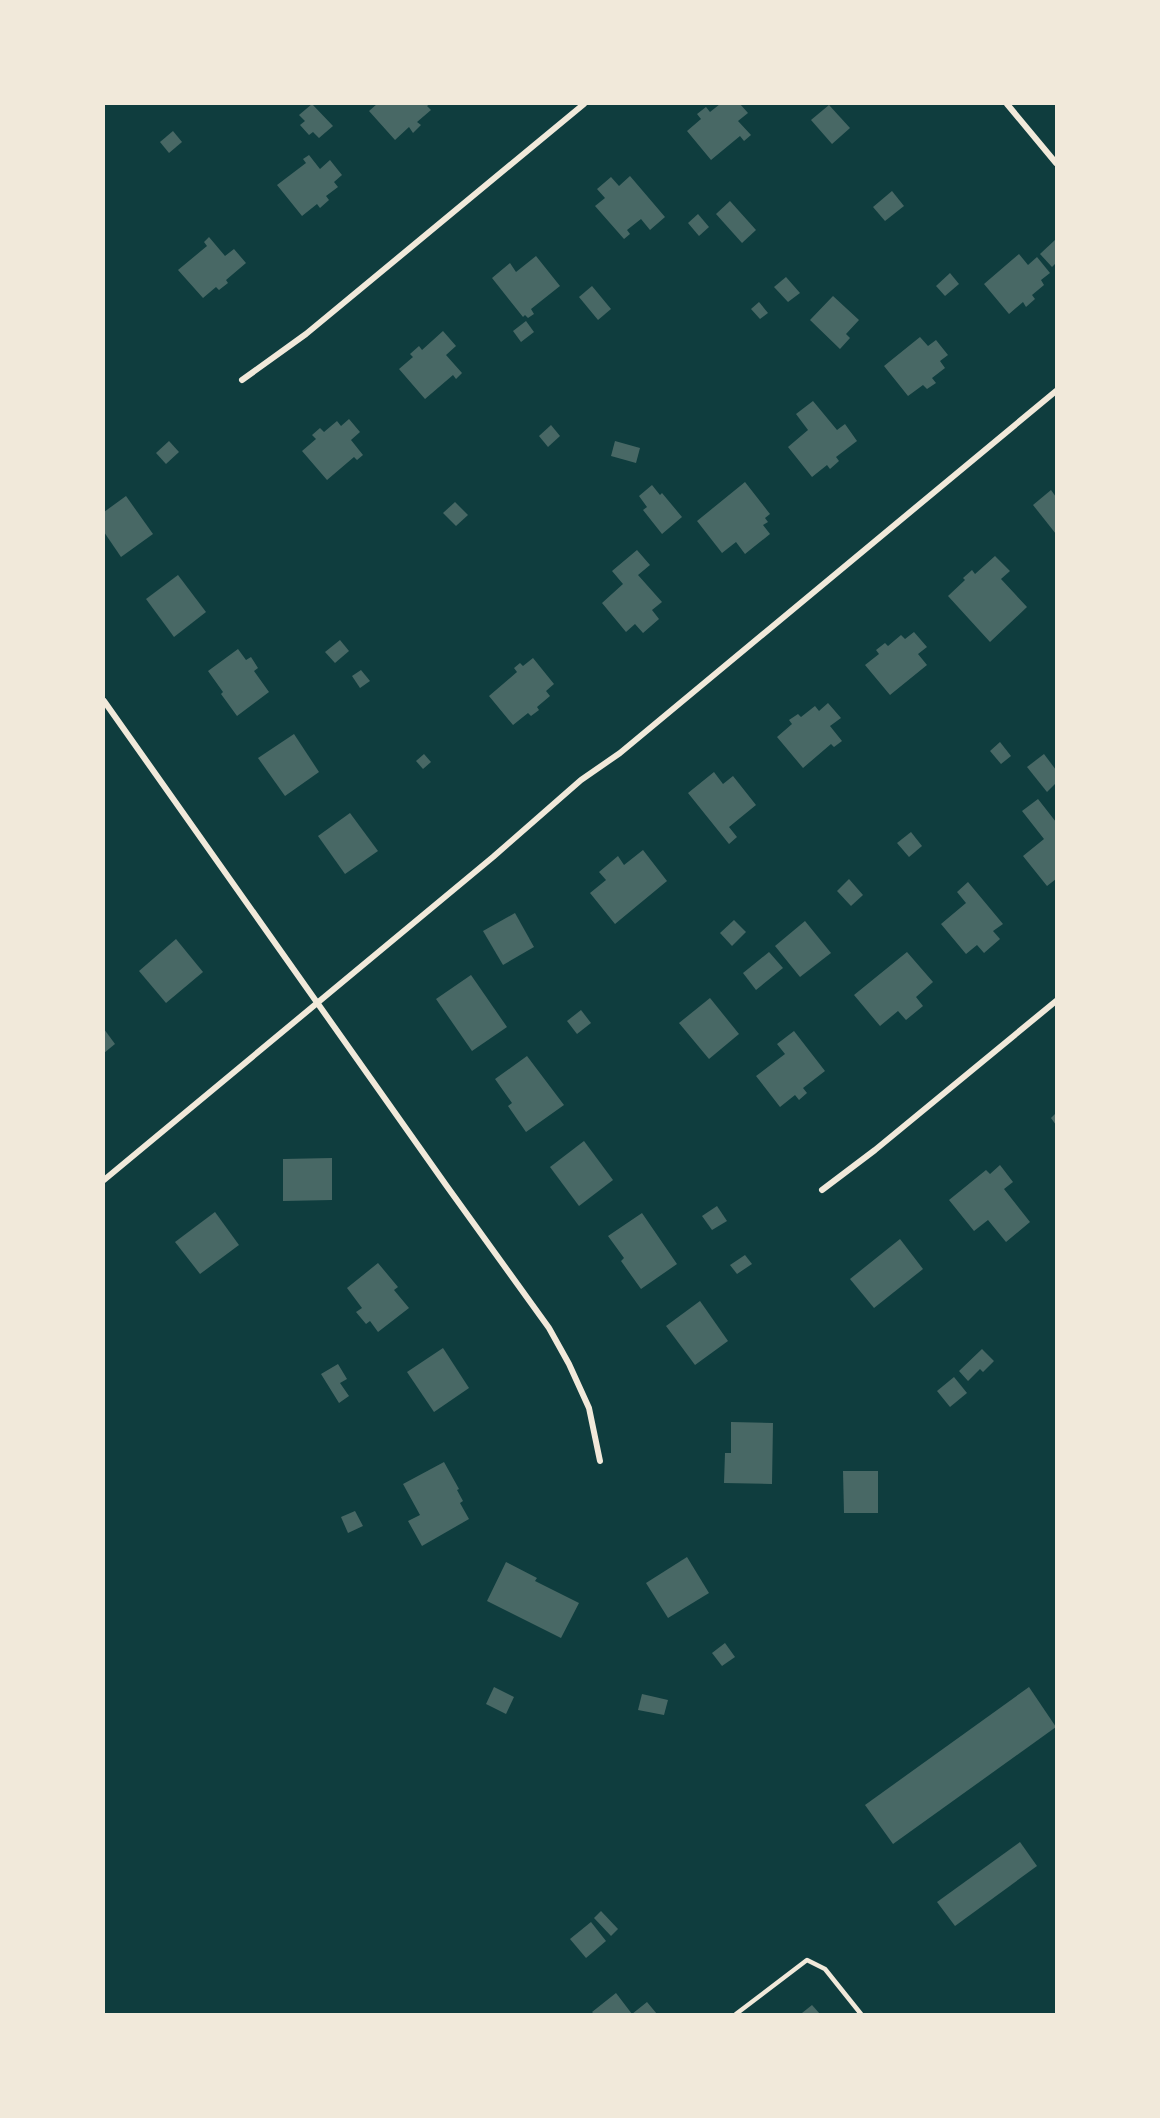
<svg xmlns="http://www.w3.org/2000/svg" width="1160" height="2118" font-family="Montserrat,sans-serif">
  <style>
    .building { fill: #486865 }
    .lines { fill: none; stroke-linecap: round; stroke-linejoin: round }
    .service { stroke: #f1e9da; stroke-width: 4.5 }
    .minor { stroke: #f1e9da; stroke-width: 6 }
  </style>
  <rect width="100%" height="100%" fill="#0f3d3e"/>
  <g class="building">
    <polygon points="312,104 333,126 319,138 313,132 309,135 300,125 305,121 299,115"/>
    <polygon points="377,104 430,104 427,106 431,110 417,122 421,125 413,133 409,127 395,140 369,111"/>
    <polygon points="720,104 726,105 740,104 748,113 738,121 751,135 744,141 740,136 711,160 687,131 701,119 697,114 706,107 710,112"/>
    <polygon points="829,105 850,128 832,144 811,120"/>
    <polygon points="173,131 182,142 169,153 160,142"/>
    <polygon points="309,155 320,169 330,160 342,175 334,182 338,187 326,196 329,200 320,208 317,204 302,216 277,185 306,163 303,159"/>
    <polygon points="630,176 665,217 650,230 641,219 627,230 630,234 624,239 595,206 605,198 597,189 611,177 619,186"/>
    <polygon points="892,191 904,206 885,221 873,207"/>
    <polygon points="730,201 756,230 742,243 716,214"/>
    <polygon points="698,214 709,227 699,236 688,223"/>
    <polygon points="209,237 225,256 234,249 246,263 226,280 228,283 219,290 216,287 203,298 178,270 207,246 204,242"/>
    <polygon points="1056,239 1056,263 1052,267 1040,254"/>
    <polygon points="1019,254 1028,265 1037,257 1050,273 1041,280 1044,285 1032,295 1035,299 1026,307 1023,302 1009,314 984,284"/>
    <polygon points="536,256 560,286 531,309 534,314 528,318 525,315 523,317 492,278 510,263 516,272"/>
    <polygon points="950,273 959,284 945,296 936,286"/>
    <polygon points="786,277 800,293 788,302 774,287"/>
    <polygon points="592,286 611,309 598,320 579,297"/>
    <polygon points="833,296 859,320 846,334 850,338 840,349 810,320"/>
    <polygon points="759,302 768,313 760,319 751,309"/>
    <polygon points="526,321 534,332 521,342 513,331"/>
    <polygon points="443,331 456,346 446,355 462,373 456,379 453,375 425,399 399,369 413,357 410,354 419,346 422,350"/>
    <polygon points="920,337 928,346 936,340 948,355 940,361 945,368 932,378 936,383 927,389 923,385 908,396 884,366"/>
    <polygon points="813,401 837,430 845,424 857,441 836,457 839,461 830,469 827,465 812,477 788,447 808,430 796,414"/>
    <polygon points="349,419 360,432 351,440 363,455 357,460 354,457 327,480 302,451 316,439 312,435 320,428 324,432 337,421 341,426"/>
    <polygon points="551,425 560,436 548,447 539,436"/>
    <polygon points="169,441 179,452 166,464 156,453"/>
    <polygon points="615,441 640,448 636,463 611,456"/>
    <polygon points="745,482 770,514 765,518 768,522 763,525 770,534 745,554 736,542 722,553 697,521"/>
    <polygon points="652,485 660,495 662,493 682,517 662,534 643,510 647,507 639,496"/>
    <polygon points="1051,490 1056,497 1056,534 1033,505"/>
    <polygon points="126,496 153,534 121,557 104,532 104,512"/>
    <polygon points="455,502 468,515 456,526 443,513"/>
    <polygon points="637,550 650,565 638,575 662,602 652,610 659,619 643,633 635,624 626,632 602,603 623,584 612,571"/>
    <polygon points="995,556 1010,571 1001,579 1027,607 990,642 948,596 965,580 963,578 972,570 975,574"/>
    <polygon points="178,575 206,612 174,637 146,599"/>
    <polygon points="914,632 927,647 918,654 927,665 890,695 865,665 879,654 876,650 885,643 888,646 901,635 905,639"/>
    <polygon points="340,640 349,651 335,663 325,652"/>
    <polygon points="238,649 246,660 251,657 258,668 254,671 269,692 237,716 221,694 223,692 208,671"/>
    <polygon points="533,658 554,684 546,691 550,696 537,707 539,710 531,716 528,713 513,725 489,696 517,672 514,668 520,663 523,666"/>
    <polygon points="361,670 370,681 360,688 352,676"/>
    <polygon points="828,703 841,718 830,726 842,741 834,747 831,744 803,768 777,737 792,724 789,720 798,714 801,717 815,706 819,711"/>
    <polygon points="294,734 319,772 285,796 258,758"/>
    <polygon points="1000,742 1011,756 1001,764 990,751"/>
    <polygon points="424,754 431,762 423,769 416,761"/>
    <polygon points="1044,754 1056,770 1056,783 1047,792 1027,767"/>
    <polygon points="714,772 723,784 733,776 756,805 729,827 737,837 729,844 688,793"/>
    <polygon points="1038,799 1056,822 1056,879 1047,886 1023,856 1044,839 1022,811"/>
    <polygon points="350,813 378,851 345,874 318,836"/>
    <polygon points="911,832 922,846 909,857 897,843"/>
    <polygon points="643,850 667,881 615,924 590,893 606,880 599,872 618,856 624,865"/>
    <polygon points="849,879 863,895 851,906 837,891"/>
    <polygon points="968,882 1003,924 993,931 1000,939 984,953 977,945 966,954 941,924 966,903 957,892"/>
    <polygon points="515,913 534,947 503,965 483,931"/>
    <polygon points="734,920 746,932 732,946 720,933"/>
    <polygon points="805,921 831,953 800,977 775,946"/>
    <polygon points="176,939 203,972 166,1003 139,971"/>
    <polygon points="769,952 783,968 756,990 743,973"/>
    <polygon points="907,952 933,982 916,997 923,1006 906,1020 898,1011 880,1026 854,995"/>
    <polygon points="471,975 507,1027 472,1051 436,999"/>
    <polygon points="710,998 739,1034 709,1059 679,1023"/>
    <polygon points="581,1010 591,1023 577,1034 567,1021"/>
    <polygon points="104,1029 115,1044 104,1053"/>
    <polygon points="794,1031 825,1071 803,1088 807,1093 799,1100 795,1095 780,1107 756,1076 785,1054 777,1044"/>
    <polygon points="527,1056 564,1105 526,1132 508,1106 512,1103 495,1079"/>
    <polygon points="1056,1113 1056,1125 1051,1118"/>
    <polygon points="584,1141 613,1180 579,1206 550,1167"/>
    <polygon points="332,1158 332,1200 283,1201 283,1159"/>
    <polygon points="1000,1165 1013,1182 1004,1189 1030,1222 1006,1242 988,1220 974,1231 949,1200 986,1170 990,1174"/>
    <polygon points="717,1206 727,1221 712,1230 702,1216"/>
    <polygon points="215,1212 239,1245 200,1274 175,1242"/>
    <polygon points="642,1213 677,1264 641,1289 621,1261 624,1258 608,1236"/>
    <polygon points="900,1239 923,1269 874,1308 850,1279"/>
    <polygon points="745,1255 752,1264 737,1274 730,1265"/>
    <polygon points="378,1263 398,1287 394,1290 409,1308 378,1332 370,1321 366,1324 356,1312 362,1308 347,1288"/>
    <polygon points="700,1301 728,1341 695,1365 666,1326"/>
    <polygon points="443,1348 469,1388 434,1412 407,1372"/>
    <polygon points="982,1349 994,1361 983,1372 980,1369 968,1381 959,1371"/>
    <polygon points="338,1364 347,1379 340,1383 349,1396 339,1403 321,1374"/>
    <polygon points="954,1377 967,1393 950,1407 937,1391"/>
    <polygon points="731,1422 773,1423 772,1484 724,1483 725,1453 731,1453"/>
    <polygon points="444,1462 459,1489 457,1490 463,1501 460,1503 469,1519 422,1546 408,1521 420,1515 403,1484"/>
    <polygon points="843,1471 878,1471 878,1513 844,1513"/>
    <polygon points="355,1511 363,1526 348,1533 341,1517"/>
    <polygon points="687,1557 709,1593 668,1618 646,1583"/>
    <polygon points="506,1562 537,1578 535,1581 579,1603 561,1638 487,1601"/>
    <polygon points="725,1643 735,1657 722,1666 712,1653"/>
    <polygon points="494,1687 514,1697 506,1714 486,1704"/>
    <polygon points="1029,1687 1056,1727 893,1844 865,1805"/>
    <polygon points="642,1694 668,1700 664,1715 638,1710"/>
    <polygon points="1020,1842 1037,1866 955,1926 937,1902"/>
    <polygon points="601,1911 618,1929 611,1936 594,1918"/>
    <polygon points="591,1922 606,1941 586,1958 570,1939"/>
    <polygon points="616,1993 632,2014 647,2002 657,2014 594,2014 592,2012"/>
    <polygon points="812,2005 820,2014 804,2014 802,2013"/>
  </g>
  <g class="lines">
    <polyline class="service" points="736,2014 807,1960 825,1969 861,2014"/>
    <g class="minor">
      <polyline points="1007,104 1056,163"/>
      <polyline points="242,380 306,334 584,104"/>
      <polyline points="104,701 446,1185 549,1328 569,1364 589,1408 600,1461"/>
      <polyline points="104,1180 493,857 581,780 620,753 1056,391"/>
      <polyline points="822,1190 875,1150 1056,1001"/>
    </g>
  </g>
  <rect width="1160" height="2118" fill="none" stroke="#f1e9da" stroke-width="210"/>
</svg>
